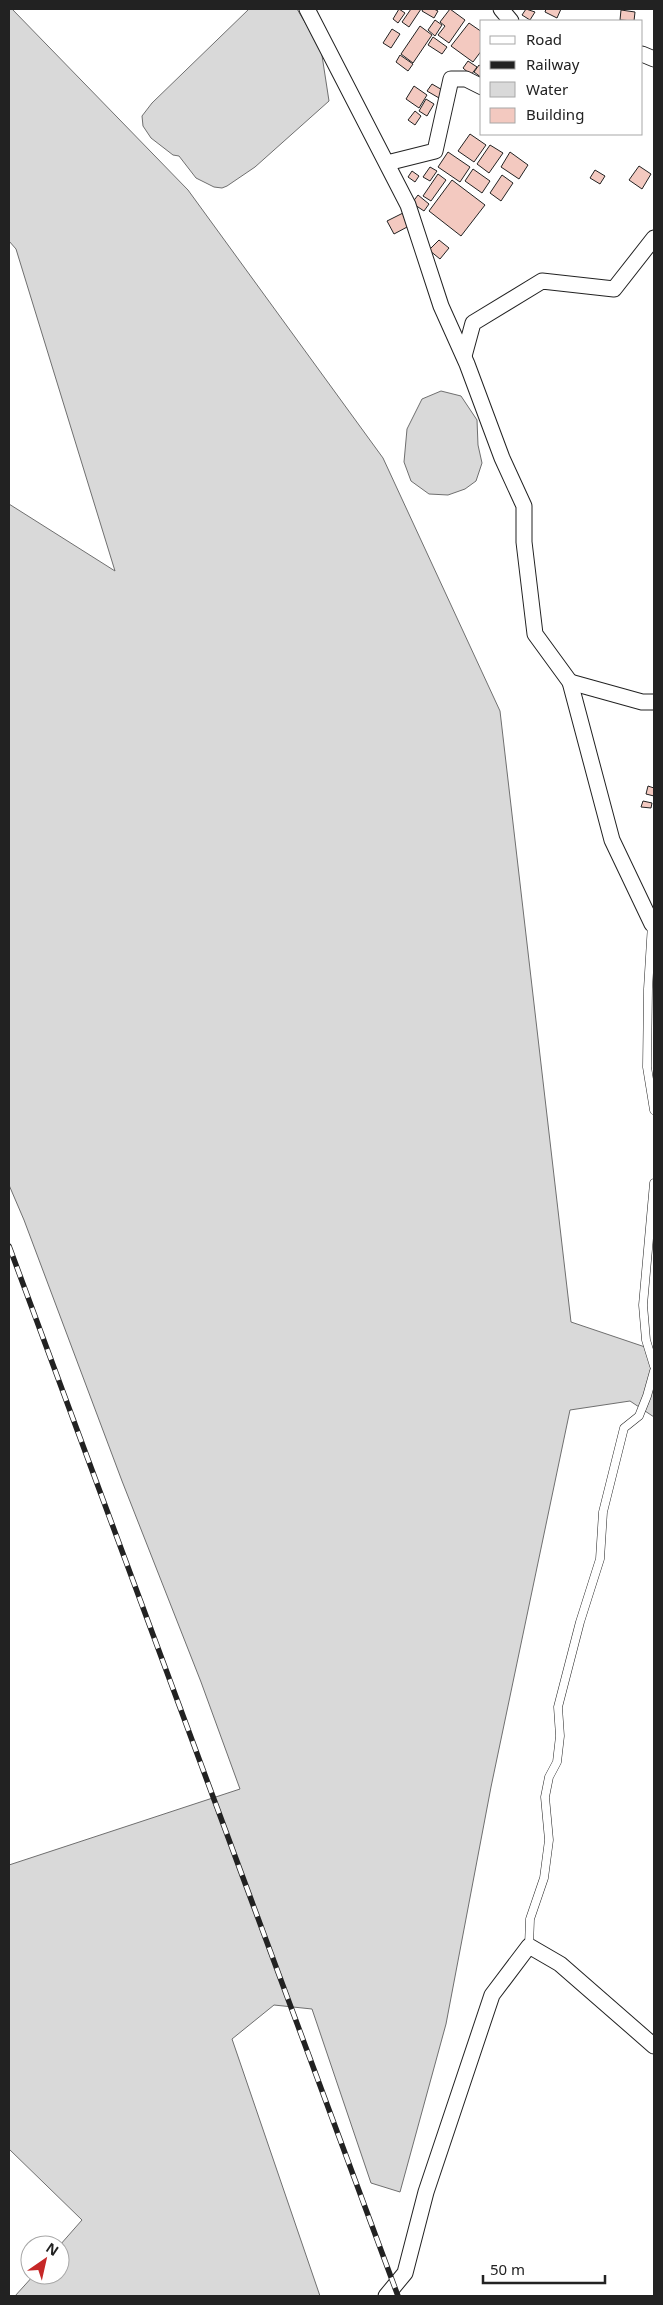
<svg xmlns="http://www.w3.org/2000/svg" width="663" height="2305" font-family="'Noto Sans',sans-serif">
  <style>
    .water { fill: #d9d9d9; stroke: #6f6f6f }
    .building { fill: #f3c9c0; stroke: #222 }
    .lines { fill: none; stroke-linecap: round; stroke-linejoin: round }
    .service-casing { stroke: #222; stroke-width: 9 }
    .minor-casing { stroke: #222; stroke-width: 17 }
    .service { stroke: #fff; stroke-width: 8 }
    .minor { stroke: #fff; stroke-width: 15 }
    .rail-casing { stroke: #222; stroke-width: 5.5 }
    .rail { stroke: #fff; stroke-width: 4; stroke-dasharray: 11; stroke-linecap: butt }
  </style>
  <rect width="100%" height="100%" fill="#fff"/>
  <g class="water">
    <polygon points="9,9 12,9 188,190 383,458 500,711 571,1322 654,1350 654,1417 630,1401 570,1410 491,1787 446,2024 400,2192 371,2183 312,2009 274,2005 232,2039 320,2296 15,2296 34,2275 60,2275 60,2245 82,2220 9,2149 9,1865 240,1789 201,1682 122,1481 24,1220 9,1185 9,504 115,571 16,249 9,241"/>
    <polygon points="249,9 297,9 321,49 329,101 255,167 227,186 222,188 214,187 196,178 179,156 173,155 151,138 143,126 142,116 152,103"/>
    <polygon points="441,391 461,396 477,420 478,445 482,463 476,481 465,489 448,495 429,494 411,481 404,462 407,429 422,399"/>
  </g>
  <g class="building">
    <polygon points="399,9 405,13 398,23 393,19"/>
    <polygon points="411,9 421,9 409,27 402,22"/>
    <polygon points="423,9 434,9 438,11 434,18 422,11"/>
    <polygon points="450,9 465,20 449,43 438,35 445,26 440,22"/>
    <polygon points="526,9 535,12 530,20 522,15"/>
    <polygon points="546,9 561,9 557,18 545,12"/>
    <polygon points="621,10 635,12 634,21 620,20"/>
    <polygon points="435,20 442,25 435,36 428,30"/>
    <polygon points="469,23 482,32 482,50 473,62 451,46"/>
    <polygon points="420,26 432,35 413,63 401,54"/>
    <polygon points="392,29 400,34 391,48 383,43"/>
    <polygon points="433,37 447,47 442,54 428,45"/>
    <polygon points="400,55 413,64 408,71 396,62"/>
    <polygon points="468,61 477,67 471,75 463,68"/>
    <polygon points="479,65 482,67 482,78 474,72"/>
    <polygon points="432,84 444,91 439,98 427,91"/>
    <polygon points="414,86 427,95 419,108 406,99"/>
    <polygon points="426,99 434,104 427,116 419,111"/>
    <polygon points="415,111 421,116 415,125 408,120"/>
    <polygon points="470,134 486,145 474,162 458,151"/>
    <polygon points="490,145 503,153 489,173 477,164"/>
    <polygon points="448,152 470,167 460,182 438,167"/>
    <polygon points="510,152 528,165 519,179 501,167"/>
    <polygon points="639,166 651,174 642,189 629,180"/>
    <polygon points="430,167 437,171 430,181 423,177"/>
    <polygon points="473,169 490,181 482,193 465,181"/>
    <polygon points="595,170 605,176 600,184 590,178"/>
    <polygon points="412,171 419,176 415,182 408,177"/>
    <polygon points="438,174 446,180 431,201 423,196"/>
    <polygon points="502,175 513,183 501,201 490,193"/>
    <polygon points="452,180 485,205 461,236 429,211"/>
    <polygon points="418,195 429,204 424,211 412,203"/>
    <polygon points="403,213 409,226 394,234 387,221"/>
    <polygon points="439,240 449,248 440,259 429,250"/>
    <polygon points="648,786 654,788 654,796 646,794"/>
    <polygon points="643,801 652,803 651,808 641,807"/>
  </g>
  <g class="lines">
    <g class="service-casing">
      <g id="service">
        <polyline points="652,924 648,989 647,1067 654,1110"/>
        <polyline points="654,1183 643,1305 646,1340 654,1366"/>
        <polyline points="529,1946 530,1919 544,1878 549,1840 545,1797 549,1777 557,1762 560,1736 558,1707 580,1622 600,1559 603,1512 624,1428 639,1416 647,1396 654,1371"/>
      </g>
    </g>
    <g class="minor-casing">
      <g id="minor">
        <polyline points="307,9 408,205 441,306 467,364 502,458 524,506 524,542 535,634 570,682 612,840 652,924"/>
        <polyline points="501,9 511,21"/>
        <polyline points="642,54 654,59"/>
        <polyline points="387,163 435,151 451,79 466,79 482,87"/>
        <polyline points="464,356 473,323 542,281 614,289 654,238"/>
        <polyline points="570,682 642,702 654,702"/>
        <polyline points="386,2296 405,2273 426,2192 492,1995 529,1946 560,1964 654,2046"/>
      </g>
    </g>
    <use href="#service" class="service"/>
    <use href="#minor" class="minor"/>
    <g class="rail-casing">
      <polyline id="rail" points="9,1246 398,2296"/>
    </g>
    <use href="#rail" class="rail"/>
  </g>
  <rect width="663" height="2305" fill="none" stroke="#222222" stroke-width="20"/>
  <rect x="480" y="20" width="162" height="115" fill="#ffffff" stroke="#a7a7a7"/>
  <rect x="490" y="36" width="25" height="8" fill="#ffffff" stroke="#a7a7a7"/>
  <text x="526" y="45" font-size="15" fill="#222222">Road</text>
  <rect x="490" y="61" width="25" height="8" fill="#222222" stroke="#a7a7a7"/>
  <text x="526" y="70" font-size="15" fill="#222222">Railway</text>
  <rect x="490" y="82" width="25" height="15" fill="#d9d9d9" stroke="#a7a7a7"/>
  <text x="526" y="95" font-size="15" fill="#222222">Water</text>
  <rect x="490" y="108" width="25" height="15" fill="#f3c9c0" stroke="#a7a7a7"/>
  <text x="526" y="120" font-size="15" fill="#222222">Building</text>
  <g transform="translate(45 2260) rotate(34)"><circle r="24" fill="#ffffff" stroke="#a7a7a7"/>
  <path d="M0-4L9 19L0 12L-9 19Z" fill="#c62828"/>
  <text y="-8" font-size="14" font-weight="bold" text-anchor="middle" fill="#222222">N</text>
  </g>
  <path d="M483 2275v8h122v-8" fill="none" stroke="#222222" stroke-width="2.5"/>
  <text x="490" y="2275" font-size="15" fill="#222222" stroke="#ffffff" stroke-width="4" paint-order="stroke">50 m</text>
</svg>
